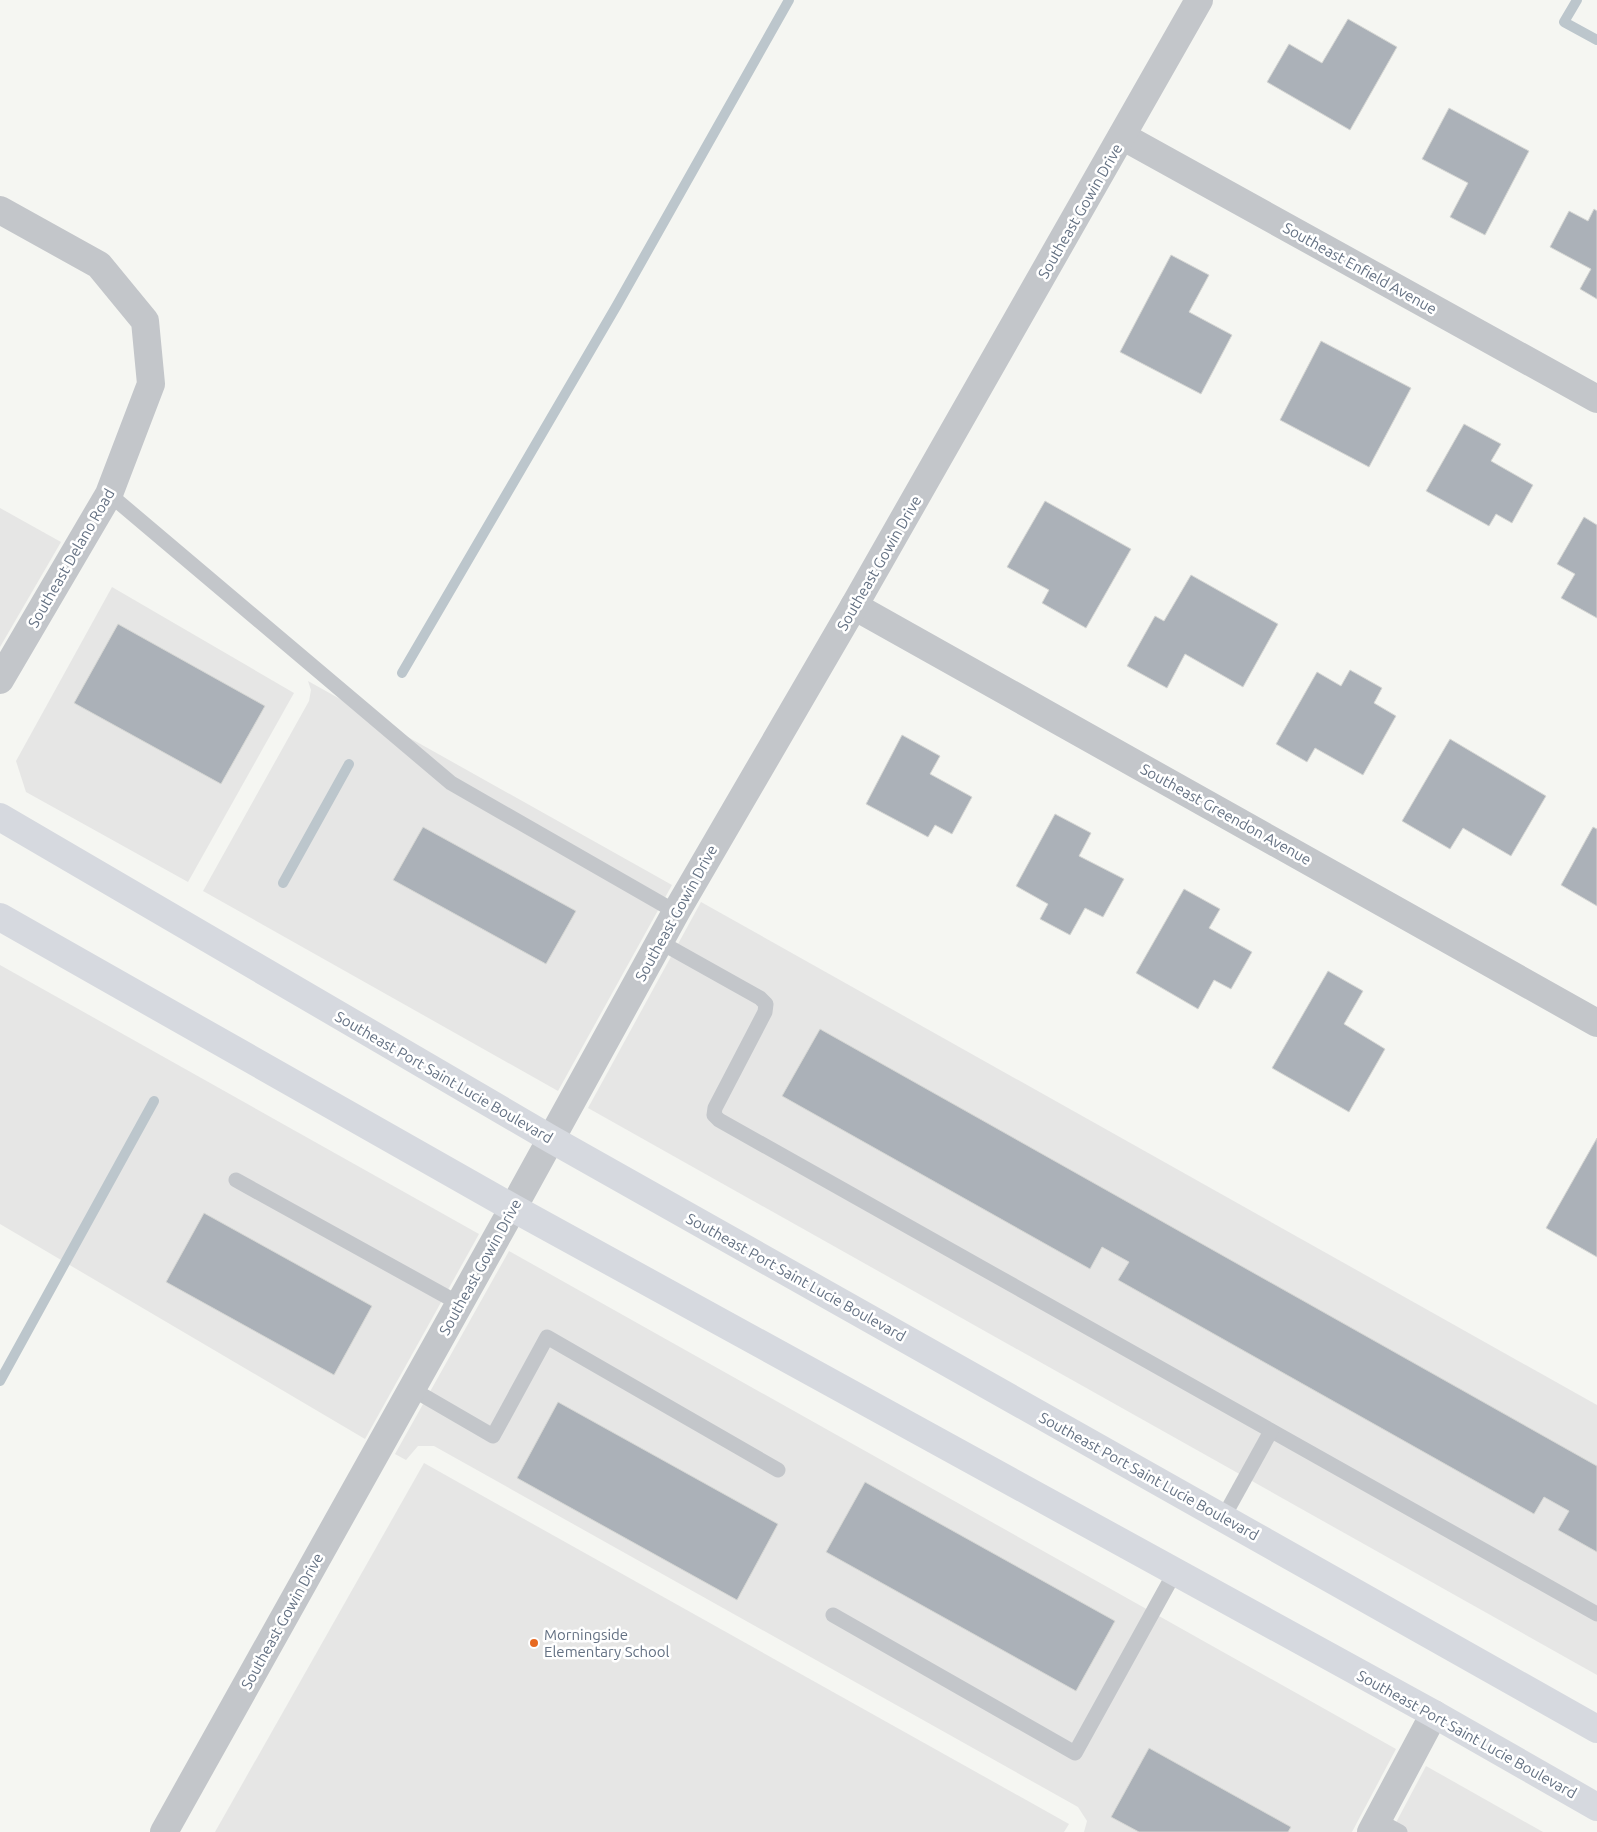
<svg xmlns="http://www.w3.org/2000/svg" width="1597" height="1832" font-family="Ubuntu,sans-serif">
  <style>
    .built { fill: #e6e6e5 }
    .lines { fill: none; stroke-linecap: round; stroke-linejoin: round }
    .stream { stroke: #bcc6cc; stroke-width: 10 }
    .building { fill: #abb1b8; stroke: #d6d7d4 }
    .lane { stroke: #c3c6ca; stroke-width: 15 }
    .street { stroke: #c3c6ca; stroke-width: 28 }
    .primary { stroke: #d6d9df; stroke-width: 28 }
    .poi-dot { fill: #e76920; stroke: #fff; stroke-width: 2 }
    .labels { text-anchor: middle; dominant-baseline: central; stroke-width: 5; stroke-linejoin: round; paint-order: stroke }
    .street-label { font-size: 15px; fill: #647183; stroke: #fff }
    .poi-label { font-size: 15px; fill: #647183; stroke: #fff; text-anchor: start }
  </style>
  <rect width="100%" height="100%" fill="#f5f6f2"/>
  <g class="built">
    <polygon points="0,508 61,542 0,647"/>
    <polygon points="112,587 294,693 188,882 26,792 16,761"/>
    <polygon points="308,681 672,885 558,1091 203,891 309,701 311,690"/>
    <polygon points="701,902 1597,1405 1597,1675 588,1108"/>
    <polygon points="0,965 479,1234 365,1439 0,1224"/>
    <polygon points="509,1251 1396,1749 1352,1832 1084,1832 1087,1821 1078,1807 434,1446 418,1446 406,1460 395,1454"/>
    <polygon points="424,1463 1069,1824 1064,1832 215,1832"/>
    <polygon points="1426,1766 1543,1832 1391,1832"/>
  </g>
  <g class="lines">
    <g class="stream">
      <polyline points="1577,0 1564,22 1597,40"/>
      <polyline points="402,673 617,305 789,0"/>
      <polyline points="283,883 349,764"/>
      <polyline points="0,1381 154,1101"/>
    </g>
  </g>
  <g class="building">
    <polygon points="1348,19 1397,47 1350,130 1267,82 1289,44 1322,63"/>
    <polygon points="1449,108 1529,151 1485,235 1450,217 1468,183 1422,159"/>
    <polygon points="1594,209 1597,211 1597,299 1580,289 1591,269 1550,247 1569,211 1588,221"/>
    <polygon points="1171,255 1209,275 1189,312 1232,335 1201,394 1120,352"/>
    <polygon points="1321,341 1411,388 1369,467 1280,420"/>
    <polygon points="1464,424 1501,444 1491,461 1533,485 1512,523 1496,514 1489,526 1426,491"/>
    <polygon points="1045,501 1131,549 1086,628 1042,603 1049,590 1007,567"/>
    <polygon points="1584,517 1597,525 1597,618 1561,598 1575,574 1557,564"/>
    <polygon points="1191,575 1278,624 1243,687 1185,654 1167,688 1127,666 1155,616 1164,621"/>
    <polygon points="118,624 265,706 221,784 74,703"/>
    <polygon points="1350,670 1382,688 1374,703 1396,716 1363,775 1315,748 1307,762 1276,744 1317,672 1341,686"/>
    <polygon points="902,735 940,756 930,774 972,797 952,834 935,825 928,837 866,804"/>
    <polygon points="1450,739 1546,796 1511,856 1463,828 1450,849 1402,821"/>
    <polygon points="1055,814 1091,833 1079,856 1124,879 1103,917 1085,908 1070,935 1040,919 1048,904 1016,886"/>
    <polygon points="423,827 576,911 546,964 393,880"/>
    <polygon points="1593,827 1597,829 1597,906 1561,885"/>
    <polygon points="1184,889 1220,909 1209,928 1252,952 1231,989 1214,980 1198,1009 1136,973"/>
    <polygon points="1328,971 1363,991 1344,1024 1385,1049 1349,1112 1272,1068"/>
    <polygon points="820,1029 1597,1466 1597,1552 1558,1530 1569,1511 1544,1497 1534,1514 1118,1280 1129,1262 1102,1247 1090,1269 782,1096"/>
    <polygon points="1597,1138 1597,1257 1546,1228"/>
    <polygon points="204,1213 372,1306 334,1375 166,1282"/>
    <polygon points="558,1402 778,1524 737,1600 517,1478"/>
    <polygon points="865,1482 1115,1621 1076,1691 826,1552"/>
    <polygon points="1149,1748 1291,1827 1288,1832 1139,1832 1111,1817"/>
  </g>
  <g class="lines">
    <g class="lane">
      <polyline points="109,494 451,783 676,912"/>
      <polyline points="660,942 760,998 766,1004 765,1012 715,1108 714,1115 719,1120 1597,1614"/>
      <polyline points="236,1180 460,1304"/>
      <polyline points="412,1389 493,1436 547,1337 778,1470"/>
      <polyline points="1223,1518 1271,1431"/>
      <polyline points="833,1615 1075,1753 1175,1572"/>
      <polyline points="1378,1820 1400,1832"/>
    </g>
    <g class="street">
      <polyline points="1122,136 1597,399"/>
      <polyline points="0,210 99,265 145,321 151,384 109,494 0,680"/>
      <polyline points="854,606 1597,1023"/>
      <polyline points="164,1832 513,1208 676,912 854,606 1199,0"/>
      <polyline points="1371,1832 1434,1714"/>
    </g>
    <g class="primary">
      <polyline points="0,817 551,1139 1597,1729"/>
      <polyline points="0,917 513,1208 1434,1714 1597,1807"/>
    </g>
  </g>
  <circle class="poi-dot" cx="534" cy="1643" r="5"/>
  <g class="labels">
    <g class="street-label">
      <text transform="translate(1080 211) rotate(-60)">Southeast Gowin Drive</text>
      <text transform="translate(1360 268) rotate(29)">Southeast Enfield Avenue</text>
      <text transform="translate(71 558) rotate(-60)">Southeast Delano Road</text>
      <text transform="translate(879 563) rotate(-60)">Southeast Gowin Drive</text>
      <text transform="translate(1226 814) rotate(29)">Southeast Greendon Avenue</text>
      <text transform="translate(676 913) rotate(-61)">Southeast Gowin Drive</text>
      <text transform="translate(444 1077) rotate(30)">Southeast Port Saint Lucie Boulevard</text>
      <text transform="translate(480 1267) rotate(-61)">Southeast Gowin Drive</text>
      <text transform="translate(796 1277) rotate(29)">Southeast Port Saint Lucie Boulevard</text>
      <text transform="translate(1149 1476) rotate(29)">Southeast Port Saint Lucie Boulevard</text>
      <text transform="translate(282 1621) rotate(-61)">Southeast Gowin Drive</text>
      <text transform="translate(1467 1734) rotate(29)">Southeast Port Saint Lucie Boulevard</text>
    </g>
    <g class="poi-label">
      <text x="544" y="1634">Morningside<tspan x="544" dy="17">Elementary School</tspan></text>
    </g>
  </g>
</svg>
